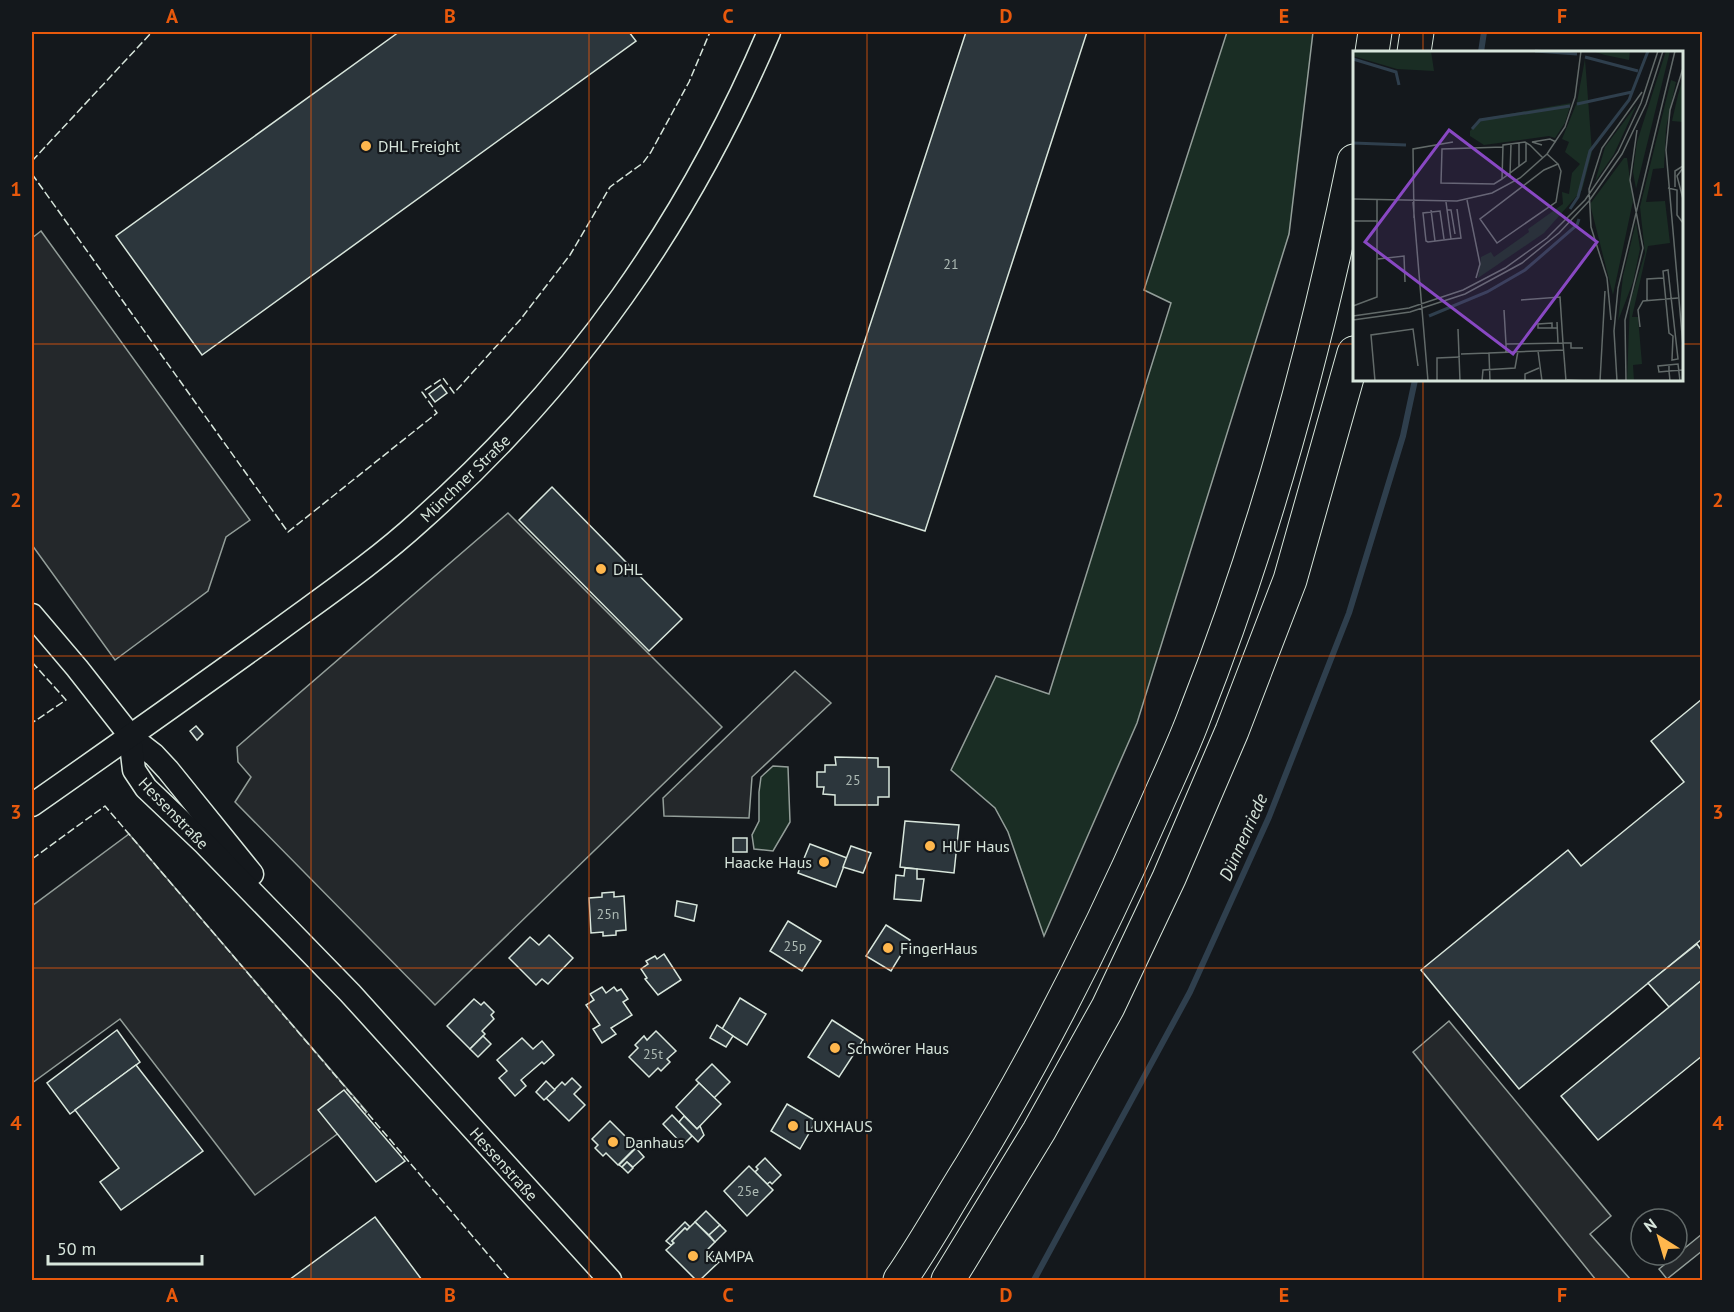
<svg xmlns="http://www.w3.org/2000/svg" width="1734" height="1312" font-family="'PT Sans',sans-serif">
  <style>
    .green { fill: #1a2d24; stroke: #939e99; stroke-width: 1.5 }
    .parking { fill: #24282b; stroke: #939e99; stroke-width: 1.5 }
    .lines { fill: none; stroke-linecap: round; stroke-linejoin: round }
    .stream { stroke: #2f3f4d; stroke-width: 6 }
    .building { fill: #2c363c; stroke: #d8e6dc; stroke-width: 1.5 }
    .minor-casing { stroke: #d8e6dc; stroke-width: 25 }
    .highway-casing { stroke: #d8e6dc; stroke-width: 35 }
    .minor { stroke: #14181c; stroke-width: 22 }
    .highway { stroke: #14181c; stroke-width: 33 }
    .fence { stroke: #d8e6dc; stroke-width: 1.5; stroke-dasharray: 8 3; stroke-linecap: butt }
    .grid { fill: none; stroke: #e8590c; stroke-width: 1.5; stroke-opacity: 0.55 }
    .poi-dot { fill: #ffb74d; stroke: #14181c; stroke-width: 2 }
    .labels { text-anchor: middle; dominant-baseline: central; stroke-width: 4.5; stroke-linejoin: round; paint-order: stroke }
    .number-label { font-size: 14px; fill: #adbab4 }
    .poi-label { font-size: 16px; fill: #d8e6dc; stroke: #14181c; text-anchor: start }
    .street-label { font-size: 16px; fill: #d8e6dc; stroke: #14181c }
    .water-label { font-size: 18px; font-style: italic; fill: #d8e6dc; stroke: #14181c }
    .inset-river { fill: none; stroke: #2f3f4d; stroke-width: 3 }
    .inset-road { fill: none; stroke: #626a69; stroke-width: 1.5 }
    .view { fill: #8948c3; fill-opacity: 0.15; stroke: #8948c3; stroke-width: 3 }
    .inset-edge { fill: none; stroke: #d8e6dc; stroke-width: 3 }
    .neatline { fill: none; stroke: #e8590c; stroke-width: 2 }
    .grid-label { font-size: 20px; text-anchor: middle; font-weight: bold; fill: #e8590c }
  </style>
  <rect width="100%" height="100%" fill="#14181c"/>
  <g class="green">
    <polygon points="1227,32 1313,32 1289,234 1137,723 1044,936 1008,832 995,808 951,770 996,676 1049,694 1171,303 1144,290"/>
    <polygon points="773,766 788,767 790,822 773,851 754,849 752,835 759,821 759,792 761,777"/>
  </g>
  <g class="parking">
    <polygon points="41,231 250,520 226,537 208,591 115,660 32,545 32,238"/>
    <polygon points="508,513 722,727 435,1005 235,802 251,777 238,762 237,747"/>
    <polygon points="795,671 831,703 752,777 749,818 664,816 663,798"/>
    <polygon points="129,834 367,1112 255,1195 120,1019 32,1083 32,906"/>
    <polygon points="1449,1021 1611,1216 1590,1234 1631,1280 1596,1280 1413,1052"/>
    <polygon points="1702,1234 1702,1251 1667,1279 1659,1269"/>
  </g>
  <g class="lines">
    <g class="stream">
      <polyline points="1481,52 1484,32"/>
      <polyline points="1034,1280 1190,992 1269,817 1349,613 1403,436 1415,380"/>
    </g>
  </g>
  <g class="building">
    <polygon points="399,32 629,32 636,41 202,355 116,236"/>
    <polygon points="966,32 1087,32 925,531 814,496"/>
    <polygon points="441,385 447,393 435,402 429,394"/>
    <polygon points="552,487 682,619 649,651 519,520"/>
    <polygon points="1702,699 1702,939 1519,1089 1421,970 1568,850 1581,866 1684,782 1651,741"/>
    <polygon points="196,726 203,734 197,740 190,731"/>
    <polygon points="835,757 878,758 878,767 889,767 889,797 878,797 878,805 835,805 835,795 823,794 824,787 817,787 817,772 825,772 825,765 836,765"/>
    <polygon points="905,821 959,825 954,873 900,867"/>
    <rect x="733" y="838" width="14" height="14"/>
    <polygon points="810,844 847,858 836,887 798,873"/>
    <polygon points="851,846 871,853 863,873 843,867"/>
    <polygon points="905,868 917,869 917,879 924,879 921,901 894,899 896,875 904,876"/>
    <polygon points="614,892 614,897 624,896 626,930 616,931 616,935 603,936 603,932 591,933 589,898 602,897 602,893"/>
    <polygon points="677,901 697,905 694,921 675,916"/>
    <polygon points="788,921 821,941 802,971 770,951"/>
    <polygon points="886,925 910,940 891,971 866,956"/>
    <polygon points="549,935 573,958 548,984 542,979 536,985 509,958 530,937 539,945"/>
    <polygon points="1697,944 1702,951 1702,980 1669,1007 1648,983"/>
    <polygon points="664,954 681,980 658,995 645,979 647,978 641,969 648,964 646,961 655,956 657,959"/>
    <polygon points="1702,980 1702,1056 1598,1140 1561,1096"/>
    <polygon points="602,987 606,993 614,987 617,991 621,989 628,999 623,1002 632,1015 611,1028 616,1034 602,1043 593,1029 600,1025 586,1005 594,1000 590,994"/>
    <polygon points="740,998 766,1014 747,1045 722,1029"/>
    <polygon points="474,999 481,1005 484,1002 494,1012 491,1015 494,1019 482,1031 485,1034 470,1049 447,1026"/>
    <polygon points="832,1020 863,1040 839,1077 808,1057"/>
    <polygon points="717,1025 733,1036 726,1047 710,1038"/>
    <polygon points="117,1030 140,1062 70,1114 47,1083"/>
    <polygon points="656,1031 676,1051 667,1059 670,1062 661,1071 658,1068 649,1077 629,1057 638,1048 635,1045 644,1036 647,1040"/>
    <polygon points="483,1036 491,1044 478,1057 470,1049"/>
    <polygon points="522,1038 533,1049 542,1041 554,1055 544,1064 542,1062 521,1080 526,1086 515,1096 499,1078 507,1071 497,1060"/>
    <polygon points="712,1064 730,1082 714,1098 696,1080"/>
    <polygon points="136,1065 203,1151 121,1210 100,1182 119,1168 75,1110"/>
    <polygon points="572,1078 581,1087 574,1094 585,1105 569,1121 546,1098 562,1082 565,1085"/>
    <polygon points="546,1081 555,1090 544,1100 536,1092"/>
    <polygon points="699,1083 721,1104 697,1129 676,1107"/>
    <polygon points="344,1090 405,1161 376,1182 318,1110"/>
    <polygon points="787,1104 816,1121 800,1149 771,1131"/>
    <polygon points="672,1115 692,1136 683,1145 663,1124"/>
    <polygon points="684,1116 697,1129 700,1126 704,1135 698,1142 679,1122"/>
    <polygon points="610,1121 636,1147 618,1165 606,1153 603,1156 595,1148 598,1145 592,1139"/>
    <polygon points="636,1148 644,1157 633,1167 627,1162 622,1167 619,1165"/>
    <polygon points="765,1158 781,1175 772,1184 770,1182 767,1184 755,1172 758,1169 756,1167"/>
    <polygon points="627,1162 633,1168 628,1173 622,1167"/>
    <polygon points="749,1166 773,1190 747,1216 724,1191"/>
    <polygon points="706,1211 720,1225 709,1235 695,1222"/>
    <polygon points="375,1217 422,1280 289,1280"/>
    <polygon points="685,1222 690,1227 687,1230 685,1228 672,1241 674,1243 671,1245 666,1241"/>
    <polygon points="695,1222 715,1242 707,1250 719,1262 700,1280 696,1280 666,1250 674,1243 672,1241 685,1228 687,1230"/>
    <polygon points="720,1225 726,1231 715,1242 709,1235"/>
  </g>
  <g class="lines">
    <g class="minor-casing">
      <g id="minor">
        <polyline points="32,615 77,668 132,738 154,755 168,770 252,874"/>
        <polyline points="130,736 134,770 146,788 205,844 350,993 610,1280"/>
        <path d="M32,805C112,749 193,692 272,635C322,598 374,563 420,521C576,382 687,224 769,32"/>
      </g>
    </g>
    <g class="highway-casing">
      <g id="highway">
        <polyline points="1372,52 1375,32"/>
        <polyline points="1414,52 1417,32"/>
        <path d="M900,1280C925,1244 947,1204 971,1166C1041,1051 1101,931 1155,808C1169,776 1184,745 1196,712C1266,534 1316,348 1354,161"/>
        <polyline points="948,1280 1039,1131 1108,1007 1169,878 1232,731 1290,580 1354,353"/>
      </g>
    </g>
    <use href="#minor" class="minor"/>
    <use href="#highway" class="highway"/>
    <g class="fence">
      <polyline points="32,161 152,32"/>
      <polyline points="32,174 288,532 437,413 422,392 443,378 454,393 520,320 570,255 610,187 643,163 651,152 689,82 710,32"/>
      <polyline points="32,662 66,700 32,723"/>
      <polyline points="32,859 105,806 510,1280"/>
    </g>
  </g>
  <path class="grid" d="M311,32V1280M589,32V1280M867,32V1280M1145,32V1280M1423,32V52M32,344H1354M1682,344H1702M1423,380V1280M32,656H1702M32,968H1702"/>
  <g class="poi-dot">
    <circle cx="366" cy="146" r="6"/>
    <circle cx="601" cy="569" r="6"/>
    <circle cx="930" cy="846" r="6"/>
    <circle cx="824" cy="862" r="6"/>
    <circle cx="888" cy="948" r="6"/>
    <circle cx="835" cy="1048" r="6"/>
    <circle cx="793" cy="1126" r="6"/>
    <circle cx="613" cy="1142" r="6"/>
    <circle cx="693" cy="1256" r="6"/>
  </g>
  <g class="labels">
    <g class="number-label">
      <text x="951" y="264">21</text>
      <text x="853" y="780">25</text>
      <text x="608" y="914">25n</text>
      <text x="795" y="946">25p</text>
      <text x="653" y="1054">25t</text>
      <text x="748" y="1191">25e</text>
    </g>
    <g class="poi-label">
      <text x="378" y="146">DHL Freight</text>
      <text x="613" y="569">DHL</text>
      <text x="942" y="846">HUF Haus</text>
      <text x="812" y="862" text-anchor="end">Haacke Haus</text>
      <text x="900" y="948">FingerHaus</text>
      <text x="847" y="1048">Schwörer Haus</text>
      <text x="805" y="1126">LUXHAUS</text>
      <text x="625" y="1142">Danhaus</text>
      <text x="705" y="1256">KAMPA</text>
    </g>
    <g class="street-label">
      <text transform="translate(465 478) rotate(-44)">Münchner Straße</text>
      <text transform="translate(174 813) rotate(46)">Hessenstraße</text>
      <text transform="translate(504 1164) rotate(48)">Hessenstraße</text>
    </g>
    <g class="water-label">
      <text transform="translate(1243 837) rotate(-66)">Dünnenriede</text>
    </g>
  </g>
  <g transform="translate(1353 51)">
    <rect width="330" height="330" fill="#14181c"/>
    <path d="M0,0H78L81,20L44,18L0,5ZM239,0H277L276,9L252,4ZM313,0H317L283,138L280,121L284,91ZM232,8L239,101L229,139L191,182L125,227L128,206L138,201L141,206L176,181L175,178L210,153L209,141L216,143L219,122L227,113L212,101L216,91L209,88L224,51ZM318,29L323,31L313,77L311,117L300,118L293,151L312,150L317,192L295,195L279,266H285L289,313L280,314L281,330H274L277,252L292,202L287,156ZM329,30L330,71L319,70L325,44ZM218,52L212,72L202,87L196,85L131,94L117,85V80L128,68ZM284,53L261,103L242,131L252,96ZM271,107H274L280,150L260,244L237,153ZM283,171L287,198L280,231L265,270L270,225Z" fill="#1a2d24"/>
    <path class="inset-river" d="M182,0L224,3M232,6L285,20M0,8L43,21L46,34M224,53L279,41M119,78L127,69L217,55M0,92L53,94M217,158L225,146L237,100L276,49L295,0M76,265L134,241L172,219L224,174L226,168"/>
    <path class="inset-road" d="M330,17L317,59L313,99L330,295M173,92V110L149,128L150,94L172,91L177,94L190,107M189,94L179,91L197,88L203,91M194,103L205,113L191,119L127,168L144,192L203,151L208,120L205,113M166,116V92M330,117L324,125L330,148M157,124L158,93M149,128L141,133L88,132L89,98L150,96M322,136V120L330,115M315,137L324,139V164L330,172M0,148L104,150L139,142L167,127L194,103L212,76L222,46L228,0M114,149L127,213L123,227M60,151L75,330M78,159L82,190M94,159H98L102,183M61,167L60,98L100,91M0,170H25M91,188L87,160L70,162L73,190L75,191L98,188L93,151M98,188L108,187L104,158M25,208L51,205L52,231M315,219L325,308L319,309L320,285L316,282L310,220ZM168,249L207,246L210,292H218V297H230M294,250V228L310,227M0,255L24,246V149M151,259L153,293M0,265L56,257L110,239L152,217L194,187L232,149L265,101L288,52L305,0M0,269L57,261L112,243L169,212L206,182L236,150L269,103L293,53L310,0M258,269L254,227L238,176L236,138L249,97L289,41M204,271L205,292M287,276L285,259L290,250L325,247M199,277H185V273L199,272V277H204M105,278L107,330M185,300L189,330M153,301V293L210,292L213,330M108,303L136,302M316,314V320L306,321L305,315L325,313L327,330M214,329L236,330M22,330L18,284L60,278L65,315M84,330V307L107,306M129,330L130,319L162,317L165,300M137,330L136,302L210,299M172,330V323L186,317M247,330L252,240M264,330L261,280L265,237L322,0M273,330L272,269L290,197L277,129L284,79M317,330L316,320L330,319"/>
    <path class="view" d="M96,79L244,191L160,303L12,191Z"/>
    <rect width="330" height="330" class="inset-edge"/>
  </g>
  <rect width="1734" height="1312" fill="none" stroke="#14181c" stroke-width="66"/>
  <g transform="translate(1659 1237) rotate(323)"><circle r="28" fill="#14181c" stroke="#626a69" stroke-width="1.5"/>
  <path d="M0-4.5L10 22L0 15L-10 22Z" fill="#ffb74d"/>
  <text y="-9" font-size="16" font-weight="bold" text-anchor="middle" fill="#d8e6dc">N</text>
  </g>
  <path d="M48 1255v9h154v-9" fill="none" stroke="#d8e6dc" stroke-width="3"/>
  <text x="57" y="1255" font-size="18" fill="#d8e6dc" stroke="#14181c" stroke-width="4.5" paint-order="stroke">50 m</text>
  <rect x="33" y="33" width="1668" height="1246" class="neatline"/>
  <g class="grid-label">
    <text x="172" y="23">A</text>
    <text x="450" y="23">B</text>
    <text x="728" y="23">C</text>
    <text x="1006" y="23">D</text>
    <text x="1284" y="23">E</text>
    <text x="1562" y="23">F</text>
    <text x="16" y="196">1</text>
    <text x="1718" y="196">1</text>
    <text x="16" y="507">2</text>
    <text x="1718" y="507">2</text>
    <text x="16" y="819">3</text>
    <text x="1718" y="819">3</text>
    <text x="16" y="1130">4</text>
    <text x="1718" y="1130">4</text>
    <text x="172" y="1302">A</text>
    <text x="450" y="1302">B</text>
    <text x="728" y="1302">C</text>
    <text x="1006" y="1302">D</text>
    <text x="1284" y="1302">E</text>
    <text x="1562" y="1302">F</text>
  </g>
</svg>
